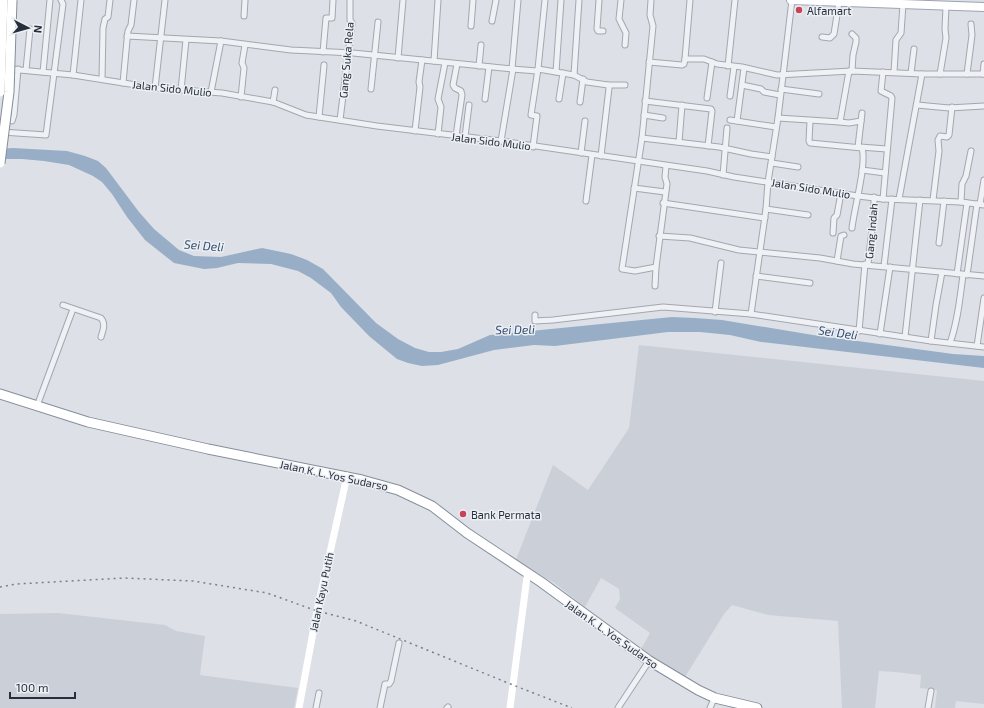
<svg xmlns="http://www.w3.org/2000/svg" width="984" height="708" font-family="'Exo 2',sans-serif">
  <style>
    .built { fill: #cbd0d8 }
    .water { fill: #98aec6 }
    .lines { fill: none; stroke-linecap: round; stroke-linejoin: round }
    .street-casing { stroke: #a3a7b0; stroke-width: 7 }
    .primary-casing { stroke: #9ca5b2; stroke-width: 10 }
    .highway-casing { stroke: #858e9c; stroke-width: 11 }
    .street { stroke: #eff1f5; stroke-width: 5 }
    .secondary { stroke: #fff; stroke-width: 7 }
    .primary { stroke: #fff; stroke-width: 8 }
    .highway { stroke: #fff; stroke-width: 9 }
    .rail { stroke: #77808f; stroke-width: 1.5; stroke-dasharray: 2 4; stroke-linecap: butt }
    .highway-bridge-casing { stroke: #858e9c; stroke-width: 11; stroke-linecap: butt }
    .highway-bridge { stroke: #fff; stroke-width: 9 }
    .poi-dot { fill: #c94358; stroke: #eceff4; stroke-width: 1.5 }
    .labels { text-anchor: middle; dominant-baseline: central; stroke-width: 3; stroke-linejoin: round; paint-order: stroke }
    .poi-label { font-size: 11px; fill: #272f3c; stroke: #eceff4; text-anchor: start }
    .street-label { font-size: 11px; fill: #272f3c; stroke: #eceff4 }
    .water-label { font-size: 12px; font-style: italic; fill: #324d6f; stroke: #eceff4 }
  </style>
  <rect width="100%" height="100%" fill="#dde0e6"/>
  <g class="built">
    <polygon points="639,345 984,381 984,704 956,701 955,708 935,708 937,690 920,688 921,675 895,672 879,671 875,708 842,708 838,621 768,615 732,605 724,614 685,677 641,649 650,633 615,608 620,599 619,589 601,578 585,607 553,582 515,562 553,465 588,490 629,428"/>
    <polygon points="58,613 165,625 176,631 205,636 200,675 298,688 294,708 0,708 0,614"/>
  </g>
  <polygon class="water" points="13,148 67,151 85,156 98,161 106,168 139,212 154,229 179,250 194,256 221,257 262,248 291,254 307,260 323,269 376,323 398,339 415,348 429,352 441,352 458,349 490,335 672,317 695,318 722,320 813,335 953,354 984,356 984,368 761,342 730,335 700,332 668,332 555,346 534,345 494,350 438,365 422,366 408,363 397,359 386,350 369,336 341,307 331,293 311,278 298,271 271,264 238,263 217,268 204,269 174,263 145,240 127,217 112,194 102,182 93,176 69,165 44,161 22,159 0,159 0,149"/>
  <g class="lines">
    <g class="street-casing">
      <g id="street">
        <polyline points="599,0 597,29 598,31 603,31"/>
        <polyline points="621,0 619,19 626,33 625,45"/>
        <polyline points="651,0 650,15 653,26 642,138 622,269 635,271 656,267 667,184 665,177 666,166"/>
        <polyline points="244,16 245,0"/>
        <polyline points="492,21 496,0"/>
        <polyline points="471,26 473,0"/>
        <polyline points="127,36 221,41 291,50 353,53 513,69"/>
        <polyline points="822,37 830,38 834,34 839,2"/>
        <polyline points="323,52 326,18 332,18 333,0"/>
        <polyline points="398,58 403,0"/>
        <polyline points="685,59 690,0"/>
        <polyline points="434,61 438,0"/>
        <polyline points="649,62 682,65 684,64 685,59 704,59 717,64 742,67 777,75 852,71 922,74 984,74"/>
        <polyline points="479,66 481,45"/>
        <polyline points="728,66 735,0"/>
        <polyline points="9,69 73,75 155,88 222,93 273,102 306,115 377,126 501,141 707,171 734,177 858,196 883,199 961,202 984,205"/>
        <polyline points="512,69 537,71"/>
        <polyline points="538,69 574,75 587,82 608,85 609,88 601,156"/>
        <polyline points="26,70 30,29"/>
        <polyline points="852,71 853,55 856,42 856,38 852,34"/>
        <polyline points="43,72 50,0"/>
        <polyline points="556,72 561,0"/>
        <polyline points="883,72 881,91 891,96 892,98 883,199"/>
        <polyline points="894,72 896,40 901,33 903,4"/>
        <polyline points="911,73 914,49"/>
        <polyline points="940,74 946,38 945,29 946,6"/>
        <polyline points="967,74 972,35 971,24"/>
        <polyline points="983,74 984,64"/>
        <polyline points="73,75 81,0"/>
        <polyline points="574,75 579,0"/>
        <polyline points="102,79 103,28 105,19 108,17 110,0"/>
        <polyline points="123,83 127,40 128,31 131,25 134,0"/>
        <polyline points="608,85 625,85"/>
        <polyline points="742,85 761,89 764,92 780,95"/>
        <polyline points="155,88 165,0"/>
        <polyline points="371,89 378,22"/>
        <polyline points="781,89 819,94"/>
        <polyline points="181,90 186,40"/>
        <polyline points="211,92 221,41"/>
        <polyline points="730,96 734,67"/>
        <polyline points="241,97 244,68 242,63 245,45"/>
        <polyline points="707,98 712,62"/>
        <polyline points="485,99 489,67"/>
        <polyline points="559,99 563,73"/>
        <polyline points="645,101 711,109 712,111 708,146"/>
        <polyline points="273,102 275,90"/>
        <polyline points="580,102 583,79"/>
        <polyline points="917,105 949,108 984,106"/>
        <polyline points="644,115 663,118"/>
        <polyline points="319,117 324,65"/>
        <polyline points="778,118 840,122 849,123 861,121"/>
        <polyline points="340,120 352,23 350,20 350,0"/>
        <polyline points="730,120 776,127"/>
        <polyline points="12,121 14,115 18,69"/>
        <polyline points="737,121 744,68"/>
        <path d="M810,121L809,141L810,143L862,148C867,164 854,209 852,228"/>
        <polyline points="840,122 849,71"/>
        <polyline points="415,131 420,87 419,82 422,60"/>
        <polyline points="2,132 46,135 63,4 61,0"/>
        <polyline points="438,134 441,107 438,99 445,63"/>
        <polyline points="456,136 462,95 461,91 455,88 453,85 457,64"/>
        <polyline points="465,137 469,105"/>
        <polyline points="642,138 719,147 751,154 772,157"/>
        <polyline points="501,141 513,69 512,69 518,0"/>
        <polyline points="679,142 682,105"/>
        <polyline points="533,147 537,116 531,115 538,69 545,0"/>
        <polyline points="858,147 862,113"/>
        <polyline points="860,147 887,149"/>
        <polyline points="581,153 585,121"/>
        <polyline points="772,163 798,167"/>
        <polyline points="862,170 885,173"/>
        <polyline points="723,175 727,128"/>
        <polyline points="634,188 665,192"/>
        <polyline points="899,199 922,74"/>
        <polyline points="933,200 939,151 938,140 940,136 947,137 949,135 952,107"/>
        <polyline points="586,201 592,155"/>
        <polyline points="961,202 962,184 966,176 971,151"/>
        <polyline points="663,203 765,218"/>
        <polyline points="980,204 984,180"/>
        <polyline points="766,209 808,215"/>
        <polyline points="833,233 834,218 837,215 841,193"/>
        <polyline points="659,236 690,238 739,250 820,258 853,264 984,276"/>
        <polyline points="939,243 944,201"/>
        <polyline points="837,261 841,236 844,235"/>
        <polyline points="868,264 874,213 874,197"/>
        <polyline points="884,266 892,199"/>
        <polyline points="957,274 967,203"/>
        <polyline points="967,275 977,204"/>
        <polyline points="756,276 810,283"/>
        <polyline points="655,286 656,267"/>
        <path d="M63,305L101,318C106,324 103,330 101,337"/>
        <polyline points="715,312 721,263"/>
        <polyline points="751,314 931,341 984,347"/>
        <polyline points="535,315 535,321 553,320 663,307 751,314 766,209 768,182 778,118 792,0"/>
        <polyline points="859,331 865,264"/>
        <polyline points="880,334 890,267"/>
        <polyline points="905,337 920,200"/>
        <polyline points="931,341 936,305 942,272"/>
        <path d="M950,343C958,321 960,297 963,275"/>
        <polyline points="977,346 984,298"/>
        <polyline points="37,406 73,309"/>
        <polyline points="316,708 319,693"/>
        <polyline points="380,708 385,684 389,684 391,681 399,643"/>
        <polyline points="447,708 448,707"/>
        <polyline points="618,708 647,664"/>
        <polyline points="710,708 713,701"/>
        <polyline points="928,708 931,691"/>
      </g>
    </g>
    <g class="primary-casing">
      <polyline id="primary" points="791,0 984,7"/>
    </g>
    <g class="highway-casing">
      <polyline id="highway" points="0,394 88,422 208,449 362,480 398,490 432,506 467,533 541,582 648,660 698,690 715,698 757,708"/>
    </g>
    <use href="#street" class="street"/>
    <g class="secondary">
      <polyline points="299,708 317,611 347,476"/>
      <polyline points="510,708 527,577 528,574"/>
    </g>
    <use href="#primary" class="primary"/>
    <use href="#highway" class="highway"/>
    <polyline class="rail" points="0,587 16,584 124,578 193,581 267,593 317,611 356,621 513,685 572,708"/>
    <g class="highway-bridge-casing">
      <g id="highway-bridge">
        <polyline points="0,92 3,0"/>
        <polyline points="0,163 9,92 12,0"/>
      </g>
    </g>
    <use href="#highway-bridge" class="highway-bridge"/>
  </g>
  <g class="poi-dot">
    <circle cx="799" cy="10" r="4"/>
    <circle cx="463" cy="514" r="4"/>
  </g>
  <g class="labels">
    <g class="poi-label">
      <text x="807" y="10">Alfamart</text>
      <text x="471" y="514">Bank Permata</text>
    </g>
    <g class="street-label">
      <text transform="translate(346 60) rotate(-85)">Gang Suka Rela</text>
      <text transform="translate(172 88) rotate(6)">Jalan Sido Mulio</text>
      <text transform="translate(491 141) rotate(7)">Jalan Sido Mulio</text>
      <text transform="translate(811 188) rotate(9)">Jalan Sido Mulio</text>
      <text transform="translate(871 231) rotate(-85)">Gang Indah</text>
      <text transform="translate(334 475) rotate(12)">Jalan K. L. Yos Sudarso</text>
      <text transform="translate(321 592) rotate(-78)">Jalan Kayu Putih</text>
      <text transform="translate(612 634) rotate(35)">Jalan K. L. Yos Sudarso</text>
    </g>
    <g class="water-label">
      <text transform="translate(204 245) rotate(4)">Sei Deli</text>
      <text transform="translate(515 329) rotate(-1)">Sei Deli</text>
      <text transform="translate(838 332) rotate(8)">Sei Deli</text>
    </g>
  </g>
  <g transform="translate(28 28) rotate(96)" stroke="#eceff4" stroke-width="3" paint-order="stroke">
  <path d="M0-3L7 15L0 10L-7 15Z" fill="#272f3c"/>
  <text y="-6" font-size="11" font-weight="bold" text-anchor="middle" fill="#272f3c">N</text>
  </g>
  <path d="M10 692v6h65v-6" fill="none" stroke="#272f3c" stroke-width="2"/>
  <text x="16" y="692" font-size="12" fill="#272f3c" stroke="#eceff4" stroke-width="3" paint-order="stroke">100 m</text>
</svg>
